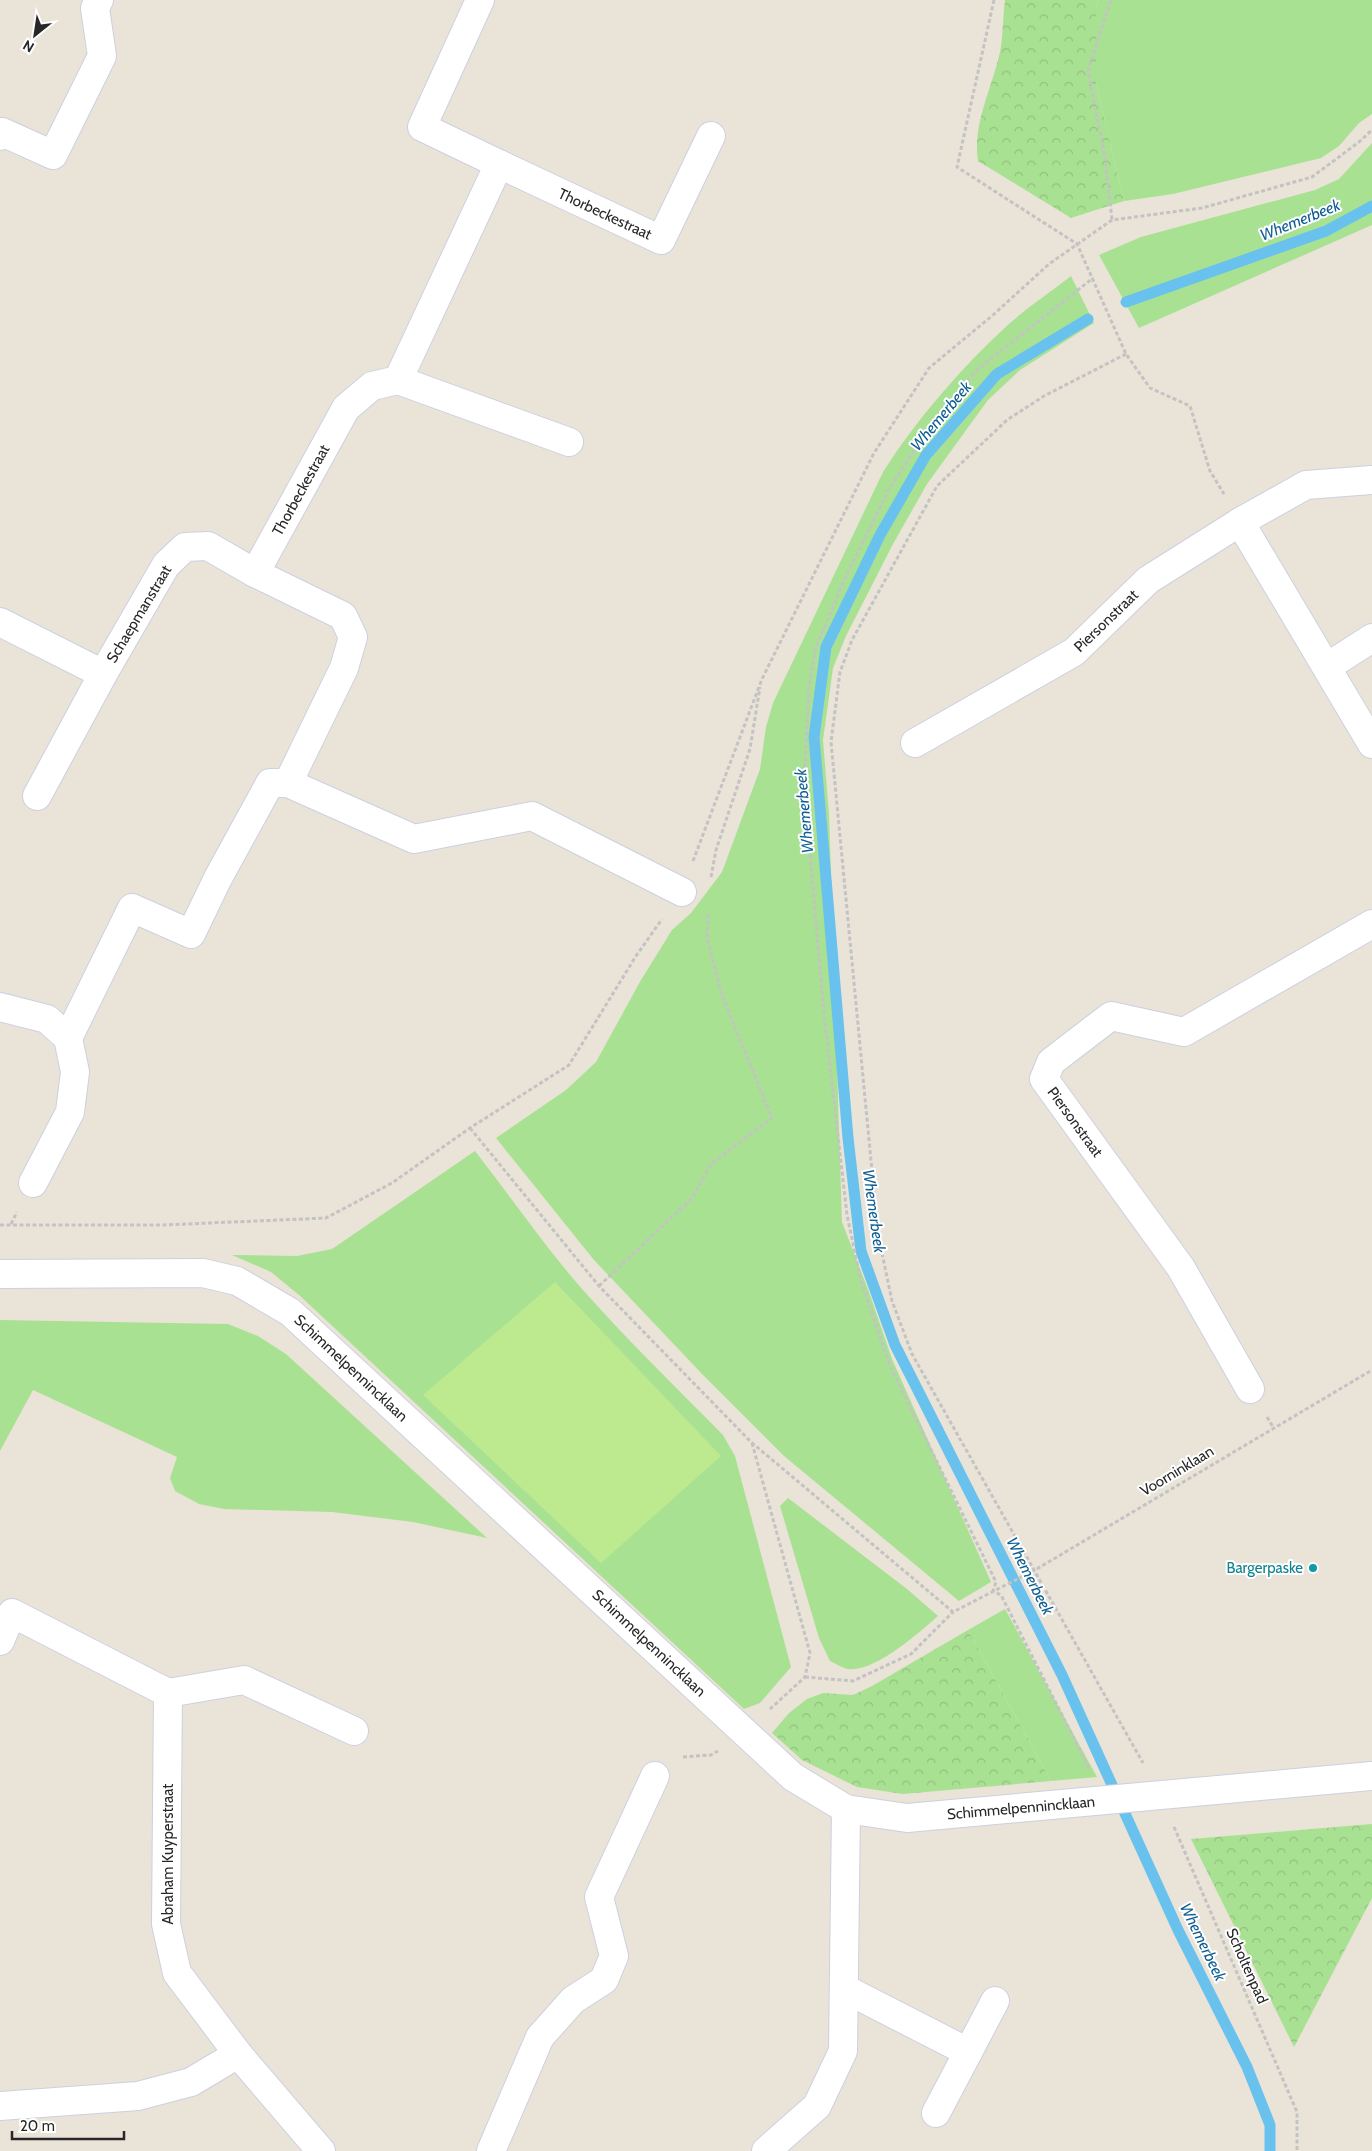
<svg xmlns="http://www.w3.org/2000/svg" width="1372" height="2151" font-family="Cabin,sans-serif">
  <style>
    .grass { fill: #a9e193 }
    .forest { fill: url(#forest-crowns) }
    .pitch { fill: #bde98f }
    .lines { fill: none; stroke-linecap: round; stroke-linejoin: round }
    .stream { stroke: #69c2ed; stroke-width: 11 }
    .minor-casing { stroke: #cdd0e0; stroke-width: 30 }
    .path { stroke: #c3c3c3; stroke-width: 3; stroke-dasharray: 4 2.5; stroke-linecap: butt }
    .minor { stroke: #fff; stroke-width: 28 }
    .culture-dot { fill: #0f9aa8; stroke: #fff; stroke-width: 2 }
    .labels { text-anchor: middle; dominant-baseline: central; stroke-width: 4; stroke-linejoin: round; paint-order: stroke }
    .street-label { font-size: 15px; fill: #272727; stroke: #fff }
    .culture-label { font-size: 15px; fill: #0d838f; stroke: #fff; text-anchor: end }
    .water-label { font-size: 16px; font-style: italic; fill: #0d5e94; stroke: #fff }
  </style>
  <defs>
    <pattern id="forest-crowns" width="20" height="18" patternUnits="userSpaceOnUse" patternTransform="scale(1.25)"><rect width="20" height="18" fill="#a9e193"/><path d="M2 6a3 3 0 1 1 6 0M12 15a3 3 0 1 1 6 0" fill="none" stroke="#91c17f"/></pattern>
  </defs>
  <rect width="100%" height="100%" fill="#eae3d8"/>
  <g class="grass">
    <polygon points="1099,0 1372,0 1372,114 1359,123 1339,146 1321,158 1173,194 1124,201 1096,84 1096,7"/>
    <polygon points="1372,143 1372,225 1139,328 1099,255 1141,237 1315,190 1339,179"/>
    <path d="M1071,276L1094,323L1020,370L988,400L927,484L893,544L846,636L833,668L823,740L829,814L842,1222L869,1292L892,1359L991,1582L959,1601L784,1456L703,1375L594,1260L496,1138L566,1090L596,1062L641,980L672,930L691,913L722,872L760,769L766,727L773,703L883,472C918,417 962,367 1010,323C1029,306 1051,292 1071,276Z"/>
    <path d="M475,1151C511,1197 544,1246 583,1290C627,1340 676,1387 723,1435L735,1456L791,1667L760,1703L744,1709L299,1295L271,1272L232,1255L297,1256L332,1249Z"/>
    <polygon points="0,1320 228,1324 258,1336 286,1354 487,1538 413,1522 332,1512 224,1509 199,1504 175,1491 170,1478 177,1457 33,1390 0,1451"/>
    <path d="M788,1498L907,1589L938,1616C920,1632 874,1673 848,1669C842,1668 835,1663 830,1661L819,1638L780,1506Z"/>
    <polygon points="1005,1609 1097,1777 1051,1781 968,1630"/>
  </g>
  <g class="forest">
    <path d="M1005,0H1099L1096,7V84L1124,201L1071,218L978,161C972,122 994,85 1001,47C1003,32 1003,15 1005,0Z"/>
    <polygon points="968,1630 1051,1781 903,1794 857,1787 802,1760 772,1733 789,1713 807,1699 823,1693 853,1695 872,1686"/>
    <polygon points="1372,1824 1372,1898 1294,2047 1191,1839"/>
  </g>
  <polygon class="pitch" points="555,1282 721,1456 601,1563 423,1395"/>
  <g class="lines">
    <g class="stream">
      <polyline points="1126,302 1326,231 1372,206"/>
      <polyline points="1088,319 997,374 926,455 880,535 826,647 814,737 848,1138 861,1251 895,1345 1062,1675 1178,1930 1247,2067 1270,2125 1270,2151"/>
    </g>
    <g class="minor-casing">
      <g id="minor">
        <polyline points="0,136 2,132 53,155 102,56 95,8 99,0"/>
        <polyline points="499,164 661,240 711,136"/>
        <polyline points="398,380 569,442"/>
        <polyline points="1240,522 1306,485 1372,480"/>
        <polyline points="255,573 346,408 372,386 398,380 499,164 422,127 480,0"/>
        <polyline points="0,622 103,674 166,565 185,547 208,546 255,573 343,616 353,637 344,668 288,783 414,839 532,816 682,892"/>
        <polyline points="1327,667 1372,638"/>
        <polyline points="915,743 1074,652 1148,580 1240,522 1372,744"/>
        <polyline points="37,796 103,674"/>
        <polyline points="0,1007 47,1019 68,1038 132,908 191,934 218,878 270,783 288,783"/>
        <polyline points="33,1183 70,1112 75,1072 68,1038"/>
        <polyline points="0,1274 203,1273 237,1281 290,1312 793,1777 846,1809 907,1818 1372,1776"/>
        <polyline points="1250,1389 1181,1268 1044,1079 1051,1062 1111,1016 1184,1032 1372,924"/>
        <polyline points="0,1641 12,1613 168,1693 166,1924 177,1973 238,2054 321,2151"/>
        <polyline points="168,1693 244,1680 354,1731"/>
        <polyline points="845,1989 968,2052"/>
        <polyline points="0,2106 138,2096 191,2082 238,2054"/>
        <polyline points="936,2113 995,2001"/>
        <polyline points="491,2151 540,2037 573,2000 604,1980 614,1956 599,1897 655,1776"/>
        <polyline points="766,2151 817,2106 843,2051 846,1809"/>
      </g>
    </g>
    <g class="path">
      <polyline points="994,0 957,167 1077,244 1126,354 1150,388 1190,406 1210,471 1224,494"/>
      <polyline points="1111,0 1088,70 1105,158 1112,220"/>
      <polyline points="1126,354 1044,396 1007,420 937,486 852,640 840,672 831,742 878,1234 892,1301 912,1354 1143,1763"/>
      <polyline points="693,861 762,679 874,453 929,368 993,315 1049,264 1112,220 1202,208 1312,177 1359,142 1372,130"/>
      <polyline points="711,877 716,850 750,749 760,687"/>
      <polyline points="470,1128 599,1286 751,1442 953,1612 1035,1570 1372,1370"/>
      <polyline points="11,1224 17,1212"/>
      <polyline points="0,1225 163,1225 326,1218 392,1183 470,1128 569,1065 636,956 662,919"/>
      <polyline points="599,1286 692,1198 711,1164 772,1118 722,996 707,938 708,915"/>
      <polyline points="1267,1417 1273,1427"/>
      <polyline points="752,1443 810,1653 805,1677 769,1710"/>
      <polyline points="805,1677 853,1681 911,1654 953,1612"/>
      <polyline points="683,1757 711,1755 718,1751"/>
      <polyline points="1089,1768 1001,1595 993,1591 996,1582 890,1366 861,1281 847,1215 824,1013 804,786 809,686 816,647 845,578 888,491 931,424 978,369 1093,278"/>
      <polyline points="1174,1827 1297,2112 1297,2151"/>
    </g>
    <use href="#minor" class="minor"/>
  </g>
  <circle class="culture-dot" cx="1313" cy="1568" r="5"/>
  <g class="labels">
    <g class="street-label">
      <text transform="translate(605 214) rotate(25)">Thorbeckestraat</text>
      <text transform="translate(301 490) rotate(-61)">Thorbeckestraat</text>
      <text transform="translate(139 614) rotate(-59)">Schaepmanstraat</text>
      <text transform="translate(1106 621) rotate(-44)">Piersonstraat</text>
      <text transform="translate(1075 1122) rotate(54)">Piersonstraat</text>
      <text transform="translate(351 1368) rotate(43)">Schimmelpennincklaan</text>
      <text transform="translate(1177 1471) rotate(-31)">Voorninklaan</text>
      <text transform="translate(649 1643) rotate(43)">Schimmelpennincklaan</text>
      <text transform="translate(1021 1808) rotate(-5)">Schimmelpennincklaan</text>
      <text transform="translate(168 1854) rotate(-90)">Abraham Kuyperstraat</text>
      <text transform="translate(1247 1966) rotate(66)">Scholtenpad</text>
    </g>
    <g class="culture-label">
      <text x="1303" y="1568">Bargerpaske</text>
    </g>
    <g class="water-label">
      <text transform="translate(1300 220) rotate(-22)">Whemerbeek</text>
      <text transform="translate(941 416) rotate(-50)">Whemerbeek</text>
      <text transform="translate(804 811) rotate(-95)">Whemerbeek</text>
      <text transform="translate(874 1211) rotate(82)">Whemerbeek</text>
      <text transform="translate(1030 1576) rotate(63)">Whemerbeek</text>
      <text transform="translate(1203 1942) rotate(64)">Whemerbeek</text>
    </g>
  </g>
  <g transform="translate(35 35) rotate(210)" stroke="#ffffff" stroke-width="4" paint-order="stroke">
  <path d="M0-4L9 19L0 12L-9 19Z" fill="#272727"/>
  <text y="-8" font-size="14" font-weight="bold" text-anchor="middle" fill="#272727">N</text>
  </g>
  <path d="M12 2131v8h112v-8" fill="none" stroke="#272727" stroke-width="2.5"/>
  <text x="20" y="2131" font-size="15" fill="#272727" stroke="#ffffff" stroke-width="4" paint-order="stroke">20 m</text>
</svg>
